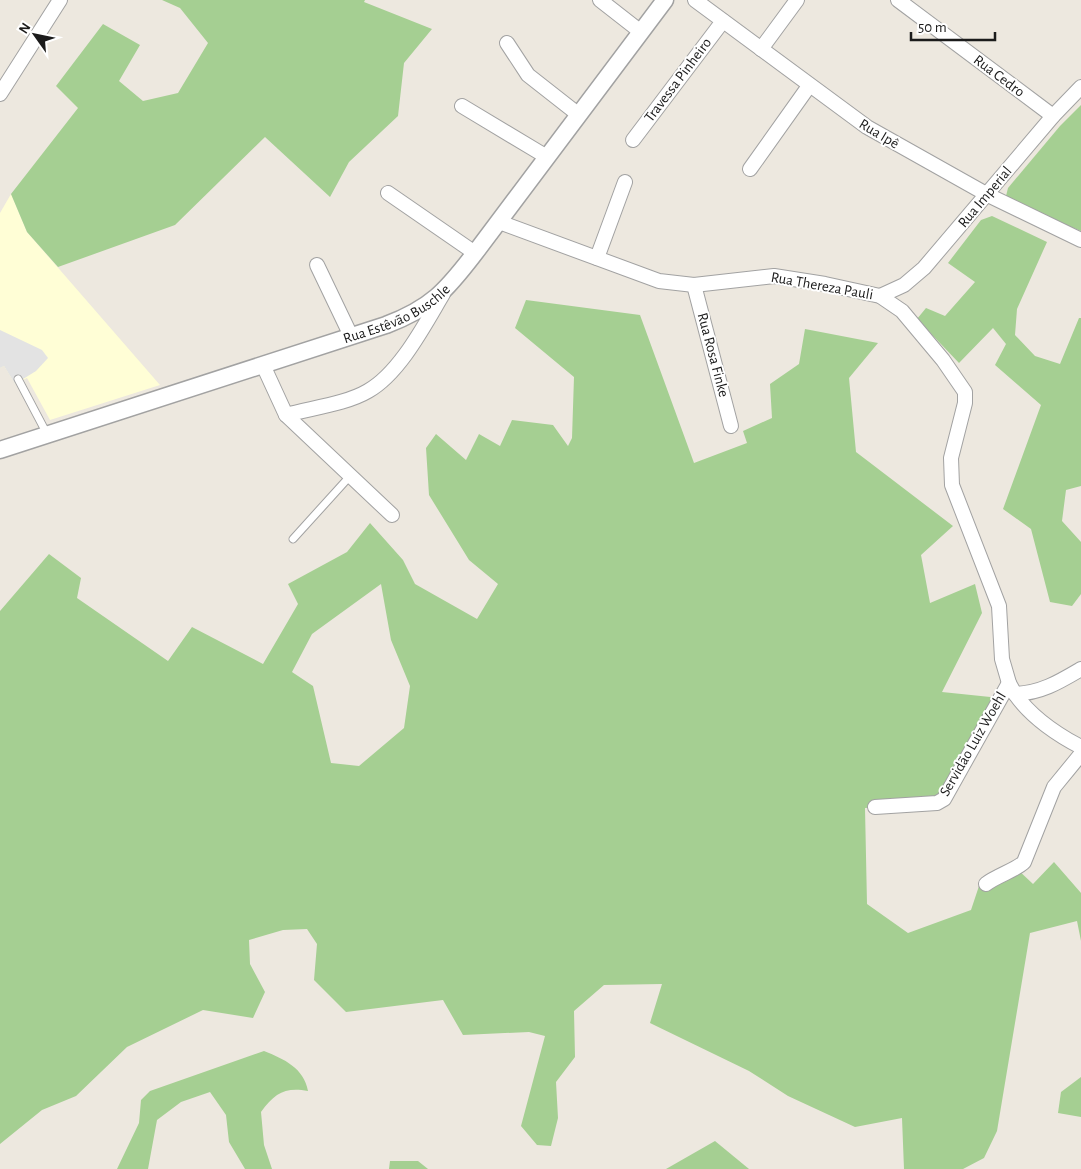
<svg xmlns="http://www.w3.org/2000/svg" width="1081" height="1169" font-family="'Alegreya Sans',sans-serif">
  <style>
    .education { fill: #fffed6 }
    .forest { fill: #a5cf92; fill-rule: evenodd }
    .parking { fill: #e3e3e3 }
    .lines { fill: none; stroke-linecap: round; stroke-linejoin: round }
    .service-casing { stroke: #a2a2a2; stroke-width: 9 }
    .minor-casing { stroke: #a2a2a2; stroke-width: 16 }
    .tertiary-casing { stroke: #a2a2a2; stroke-width: 19 }
    .service { stroke: #fff; stroke-width: 7 }
    .minor { stroke: #fff; stroke-width: 14 }
    .tertiary { stroke: #fff; stroke-width: 16 }
    .labels { text-anchor: middle; dominant-baseline: central; stroke-width: 4; stroke-linejoin: round; paint-order: stroke }
    .street-label { font-size: 15px; fill: #1b1b1b; stroke: #fff }
  </style>
  <rect width="100%" height="100%" fill="#ede8df"/>
  <polygon class="education" points="11,194 27,232 160,385 50,420 27,378 15,384 4,366 0,368 0,213"/>
  <g class="forest">
    <polygon points="162,0 365,0 364,2 432,29 404,63 398,116 349,162 330,197 265,137 175,225 58,267 27,232 11,194 78,108 56,86 103,24 140,45 119,81 143,101 178,93 208,43 180,8"/>
    <polygon points="1081,105 1081,231 1011,202 1006,196 1008,188 1060,126"/>
    <polygon points="992,216 1047,242 1017,309 1015,335 1035,356 1060,364 1079,318 1081,318 1081,486 1066,490 1062,521 1081,542 1081,594 1072,606 1050,602 1031,529 1003,509 1041,405 995,365 1006,344 993,328 959,363 917,319 926,308 945,316 975,282 948,263 981,220"/>
    <path d="M526,300L640,315L694,463L747,443L743,431L772,418L770,384L799,364L805,329L878,343L849,378L856,452L953,526L921,555L930,603L975,584L982,613L942,692L1000,698L937,803L865,808L867,904L908,933L971,910L979,886L1016,868L1033,884L1054,862L1081,893V941L1077,921L1030,933L997,1131L984,1158L963,1169H904L902,1118L855,1127L788,1096L749,1071L650,1023L662,984L604,985L574,1011L575,1057L556,1082L558,1118L551,1146L537,1145L521,1126L545,1036L529,1032L463,1035L443,1000L346,1012L314,980L317,944L307,929L283,930L249,940L250,964L265,992L253,1018L203,1010L127,1047L76,1096L42,1110L0,1144V611L49,554L81,578L77,598L168,661L192,627L263,664L298,604L288,584L347,552L370,523L403,560L415,584L477,619L498,584L469,560L429,495L426,448L436,434L466,460L479,434L500,446L512,420L553,425L568,446L572,438L574,377L515,328ZM381,584L391,640L410,686L404,728L359,766L331,763L313,686L292,672L312,634Z"/>
    <path d="M264,1051C284,1059 304,1068 308,1091C285,1087 275,1093 261,1112L264,1145L272,1169H245L229,1142L226,1115L210,1092L181,1102L157,1120L148,1169H117L139,1123L141,1100L150,1091Z"/>
    <polygon points="1081,1077 1081,1117 1058,1113 1061,1092"/>
    <polygon points="715,1141 749,1169 666,1169"/>
    <polygon points="390,1161 418,1161 428,1169 389,1169"/>
  </g>
  <polygon class="parking" points="0,330 42,350 48,358 36,371 15,384 4,366 0,368"/>
  <g class="lines">
    <g class="service-casing">
      <g id="service">
        <polyline points="18,379 47,434"/>
        <polyline points="293,539 351,475"/>
      </g>
    </g>
    <g class="minor-casing">
      <g id="minor">
        <polyline points="600,0 641,32"/>
        <polyline points="695,0 867,127 988,195 1081,240"/>
        <polyline points="898,0 1053,116"/>
        <polyline points="507,43 528,75 579,115"/>
        <polyline points="761,49 797,0"/>
        <polyline points="0,94 60,0"/>
        <polyline points="462,106 547,157"/>
        <polyline points="633,140 723,21"/>
        <polyline points="750,169 809,86"/>
        <polyline points="388,193 475,253"/>
        <path d="M499,222L659,281L694,285L774,276L825,284L880,296L902,311L943,360L965,392V403L951,458L952,485L999,606L1002,659L1009,683L1015,694C1041,693 1059,682 1081,669"/>
        <polyline points="597,258 625,182"/>
        <polyline points="317,265 351,336"/>
        <polyline points="694,285 731,426"/>
        <polyline points="880,296 904,285 924,268 1053,116 1081,87"/>
        <path d="M263,365L286,415C311,408 346,404 368,391C400,373 425,324 443,294"/>
        <polyline points="286,415 392,515"/>
        <path d="M1015,694C1032,718 1056,734 1081,747"/>
        <polyline points="875,807 937,803 944,799 1009,683"/>
        <path d="M986,884C996,876 1018,869 1024,862L1054,787L1081,754"/>
      </g>
    </g>
    <g class="tertiary-casing">
      <g id="tertiary">
        <path id="s1" d="M0,450L386,325C431,308 446,291 475,253L665,0"/>
      </g>
    </g>
    <use href="#service" class="service"/>
    <use href="#minor" class="minor"/>
    <use href="#tertiary" class="tertiary"/>
  </g>
  <g class="labels">
    <g class="street-label">
      <text transform="translate(999 76) rotate(37)">Rua Cedro</text>
      <text transform="translate(678 80) rotate(-53)">Travessa Pinheiro</text>
      <text transform="translate(879 134) rotate(31)">Rua Ipê</text>
      <text transform="translate(985 197) rotate(-50)">Rua Imperial</text>
      <text transform="translate(822 286) rotate(10)">Rua Thereza Pauli</text>
      <text stroke="none"><textPath href="#s1" startOffset="420">Rua Estêvão Buschle</textPath></text>
      <text transform="translate(713 355) rotate(75)">Rua Rosa Finke</text>
      <text transform="translate(973 744) rotate(-60)">Servidão Luiz Woehl</text>
    </g>
  </g>
  <g transform="translate(35 35) rotate(303)" stroke="#ffffff" stroke-width="4" paint-order="stroke">
  <path d="M0-4L9 19L0 12L-9 19Z" fill="#1b1b1b"/>
  <text y="-8" font-size="14" font-weight="bold" text-anchor="middle" fill="#1b1b1b">N</text>
  </g>
  <path d="M911 32v8h84v-8" fill="none" stroke="#1b1b1b" stroke-width="2.5"/>
  <text x="918" y="32" font-size="15" fill="#1b1b1b" stroke="#ffffff" stroke-width="4" paint-order="stroke">50 m</text>
</svg>
